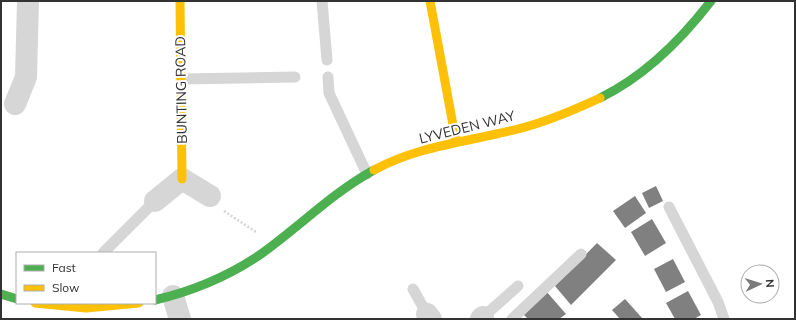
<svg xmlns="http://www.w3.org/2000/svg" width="796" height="320" font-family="Mulish,sans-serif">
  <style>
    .building { fill: #808080 }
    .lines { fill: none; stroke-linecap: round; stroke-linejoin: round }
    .path { stroke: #d5d5d5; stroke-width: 2.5; stroke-dasharray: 2 2; stroke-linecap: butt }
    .lane { stroke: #d6d6d6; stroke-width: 11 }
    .street { stroke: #d6d6d6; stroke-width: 22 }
    .fast { stroke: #4caf50; stroke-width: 9 }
    .slow { stroke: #ffc107; stroke-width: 9 }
    .labels { text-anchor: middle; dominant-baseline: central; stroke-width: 4; stroke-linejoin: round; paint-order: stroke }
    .street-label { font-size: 14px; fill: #323232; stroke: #fff }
  </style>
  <rect width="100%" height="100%" fill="#fff"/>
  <g class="building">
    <polygon points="656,186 663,201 649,208 642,193"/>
    <polygon points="635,196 646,213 625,228 613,211"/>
    <polygon points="652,219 666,243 645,256 631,232"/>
    <polygon points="597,243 616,260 571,305 555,286"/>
    <polygon points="673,259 685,282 666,292 654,269"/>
    <polygon points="546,291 566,314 559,319 528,319 521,312"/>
    <polygon points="688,291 701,315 694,319 675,319 666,303"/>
    <polygon points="625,299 643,319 620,319 612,310"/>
  </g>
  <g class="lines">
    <polyline class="path" points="224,211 256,232"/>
    <g class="lane">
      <polyline points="322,1 327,60"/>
      <polyline points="328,77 329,93 367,174"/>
      <polyline points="181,79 295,77"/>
      <polyline points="669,207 718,302 724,319"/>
      <polyline points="103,253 155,201"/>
      <polyline points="413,289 427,314"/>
      <polyline points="483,317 518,286"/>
      <polyline points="512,319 581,254"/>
    </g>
    <g class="street">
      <polyline points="15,104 26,77 28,1"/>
      <polyline points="155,201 182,179 210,196"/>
      <polyline points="173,296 180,319"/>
      <polyline points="427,314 431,319"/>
      <polyline points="481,319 483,317"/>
    </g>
    <g class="fast">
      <path d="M600,98C645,76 681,40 711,1"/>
      <polyline points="1,294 17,299"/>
      <path d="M155,300C193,291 229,276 261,254C299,227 332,193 374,170"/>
    </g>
    <g class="slow">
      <polyline points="180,1 182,179"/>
      <polyline points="430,1 456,141"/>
      <path d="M374,170C418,146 466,142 514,130C544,123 572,111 600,98"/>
      <polyline points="35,303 86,308 139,303"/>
    </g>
  </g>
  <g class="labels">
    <g class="street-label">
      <text transform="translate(181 90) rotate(-91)">BUNTING ROAD</text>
      <text transform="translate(467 127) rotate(-14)">LYVEDEN WAY</text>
    </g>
  </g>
  <rect width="796" height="320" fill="none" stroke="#323232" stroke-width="4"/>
  <rect x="16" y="252" width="140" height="52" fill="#ffffff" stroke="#adadad"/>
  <rect x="24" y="265" width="20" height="6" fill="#4caf50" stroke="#adadad"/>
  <text x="52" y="272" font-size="12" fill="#323232">Fast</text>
  <rect x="24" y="285" width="20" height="6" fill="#ffc107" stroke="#adadad"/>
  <text x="52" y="292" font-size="12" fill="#323232">Slow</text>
  <g transform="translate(760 284) rotate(86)"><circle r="19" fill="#ffffff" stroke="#adadad"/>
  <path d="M0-3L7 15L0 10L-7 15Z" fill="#7a7a7a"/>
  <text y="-6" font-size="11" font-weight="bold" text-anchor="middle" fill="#323232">N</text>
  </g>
</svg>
